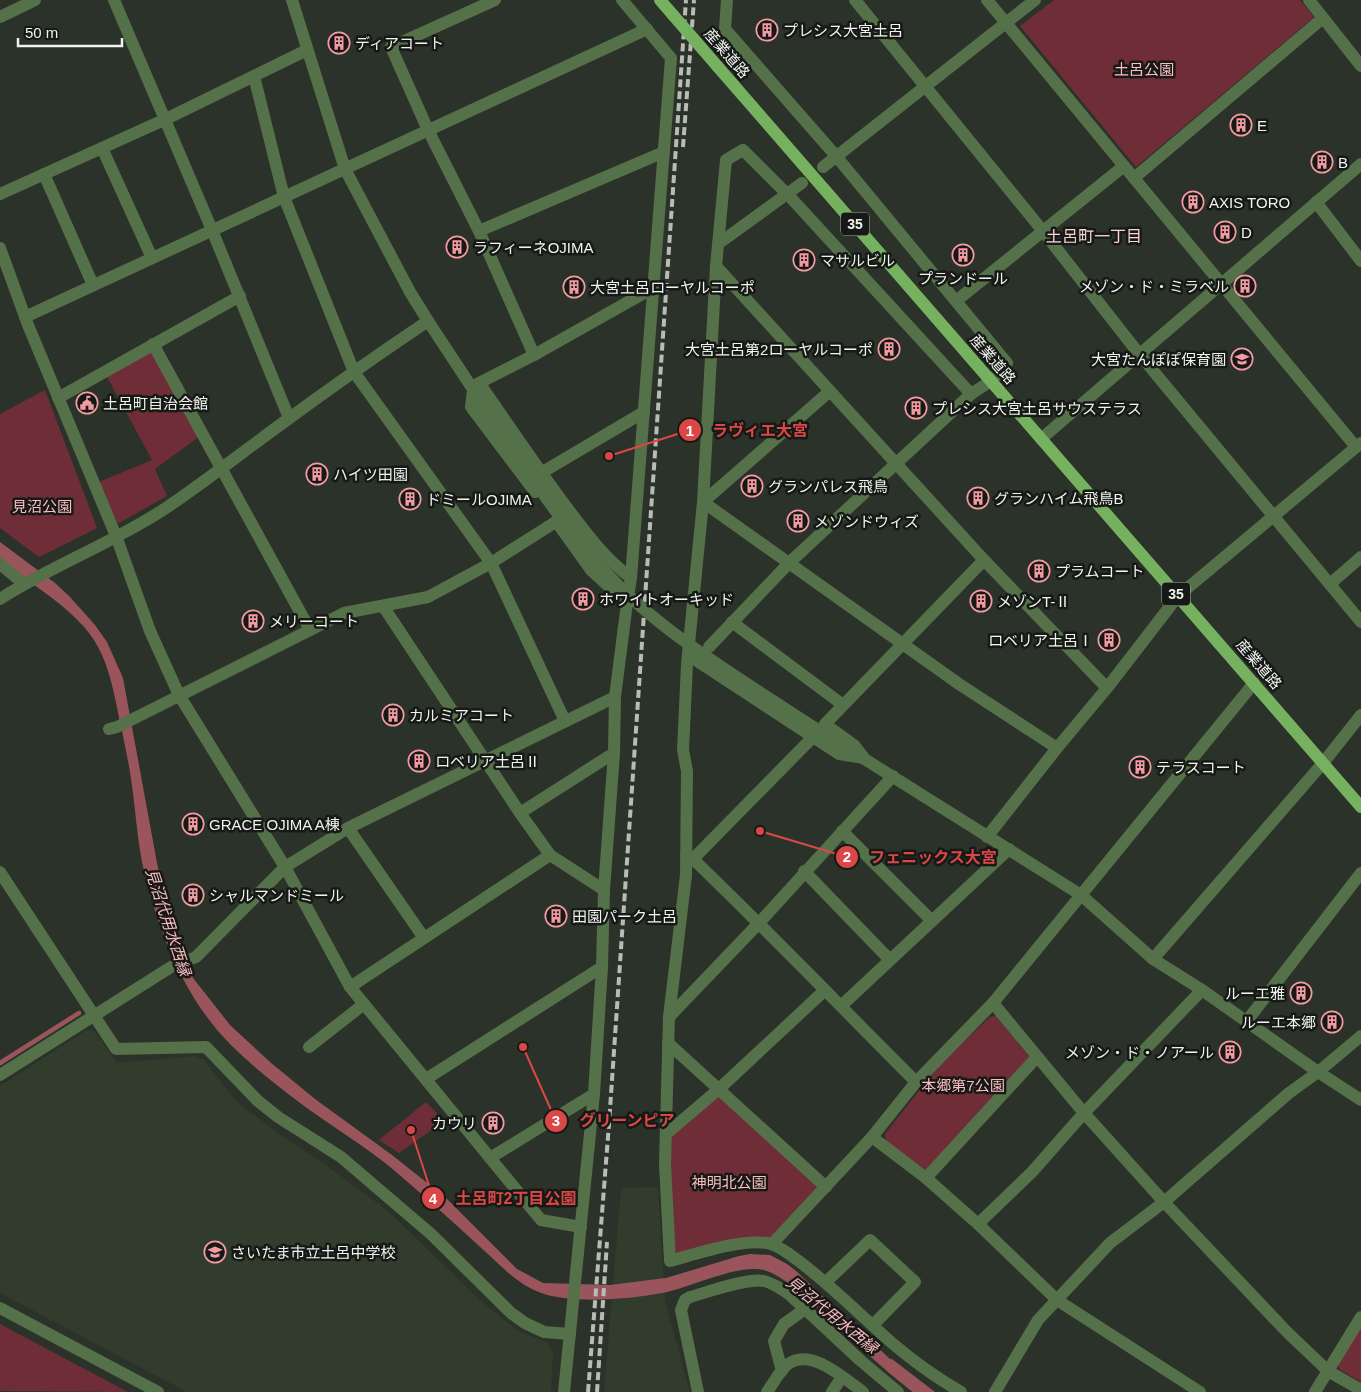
<svg xmlns="http://www.w3.org/2000/svg" width="1361" height="1392" font-family="Arial,'Noto Sans JP',sans-serif">
  <style>
    .built { fill: #313c2d }
    .green { fill: #6f2e37 }
    .water { fill: #9a555c }
    .lines { fill: none; stroke-linecap: round; stroke-linejoin: round }
    .stream { stroke: #9a555c; stroke-width: 4.5 }
    .minor { stroke: #55714a; stroke-width: 12 }
    .tertiary { stroke: #55714a; stroke-width: 12 }
    .primary { stroke: #76b15f; stroke-width: 12 }
    .rail { stroke: #b8bcb6; stroke-width: 4; stroke-dasharray: 8 4; stroke-linecap: butt }
    .tertiary-bridge { stroke: #55714a; stroke-width: 12 }
    .primary-bridge { stroke: #76b15f; stroke-width: 12 }
    .labels { text-anchor: middle; dominant-baseline: central; stroke-width: 5; stroke-linejoin: round; paint-order: stroke }
    .shield { fill: #161915; stroke: #afb2ad; stroke-width: 1 }
    .shield-label { font-size: 14px; font-weight: bold; fill: #f0f4ee }
    .poi-label { font-size: 15px; fill: #f0f4ee; stroke: #161915; text-anchor: start }
    .street-label { font-size: 15px; fill: #f0f4ee; stroke: #161915 }
    .park-label { font-size: 15px; fill: #fdbdc1; stroke: #161915 }
    .neighbourhood-label { font-size: 16px; fill: #f8d4d6; stroke: #161915 }
    .water-label { font-size: 16px; font-style: italic; fill: #f7b8bc; stroke: #161915 }
    .leader { fill: none; stroke: #da4746; stroke-width: 2 }
    .callout-dot { fill: #da4746; stroke: #161915; stroke-width: 2 }
    .mark-label { font-size: 15px; text-anchor: middle; font-weight: bold; fill: #fff }
    .callout-label { font-size: 16px; text-anchor: middle; font-weight: bold; fill: #da4746; stroke: #161915; stroke-width: 5; stroke-linejoin: round; paint-order: stroke }
  </style>
  <rect width="100%" height="100%" fill="#2b3229"/>
  <g class="built">
    <polygon points="87,1030 94,1030 117,1063 195,1056 204,1060 237,1102 279,1134 320,1161 388,1211 483,1303 517,1330 548,1343 553,1353 551,1392 187,1392 0,1293 0,1086"/>
    <polygon points="658,1187 665,1302 690,1392 604,1392 621,1188"/>
  </g>
  <g class="green">
    <polygon points="1054,0 1300,0 1314,17 1136,167 1020,26"/>
    <polygon points="150,351 200,436 155,469 167,496 119,523 112,519 99,482 152,460 106,375"/>
    <polygon points="45,390 97,528 39,557 0,528 0,414"/>
    <polygon points="996,1016 1030,1058 926,1170 886,1142 885,1134 940,1064 990,1017"/>
    <polygon points="719,1089 826,1187 772,1244 670,1261 666,1134"/>
    <polygon points="426,1102 444,1121 399,1153 379,1140"/>
    <polygon points="0,1324 128,1392 0,1391"/>
    <polygon points="1361,1327 1361,1382 1339,1369 1338,1365"/>
  </g>
  <path class="water" d="M0,542L55,583L70,597L95,625L107,642L123,678L157,863L170,920L193,978L230,1025L270,1062L315,1099L392,1155L445,1197L517,1269L543,1283L610,1285L666,1278L739,1256L750,1254L770,1255L787,1264L796,1271L890,1359H892L935,1392H913L910,1390C881,1367 854,1342 827,1317C809,1301 790,1280 767,1271C743,1262 693,1286 667,1292C633,1299 577,1304 544,1294C516,1285 499,1263 478,1245C451,1220 423,1195 395,1171C365,1146 331,1126 300,1103C276,1085 252,1066 231,1045C185,999 161,937 145,875C137,843 136,811 131,779C129,763 125,747 122,731C115,700 111,667 94,640C72,606 30,585 0,559Z"/>
  <g class="lines">
    <polyline class="stream" points="0,1063 79,1013"/>
    <g class="minor">
      <polyline points="114,0 212,230 289,418"/>
      <polyline points="292,0 345,169 410,292 428,321"/>
      <polyline points="495,0 391,47 428,130 479,231 534,355"/>
      <polyline points="855,0 1042,230 1136,350 1361,622"/>
      <polyline points="987,0 1356,447"/>
      <polyline points="1309,0 1361,66"/>
      <polyline points="0,17 35,0"/>
      <polyline points="254,76 284,197 354,372 491,563 565,721"/>
      <polyline points="102,148 152,258"/>
      <polyline points="823,167 1035,0"/>
      <polyline points="44,174 93,285"/>
      <polyline points="1134,178 1323,18"/>
      <polyline points="0,194 166,119 307,50"/>
      <polyline points="1316,202 1361,261"/>
      <polyline points="479,231 664,152"/>
      <polyline points="718,244 802,183"/>
      <polyline points="0,248 28,325 116,536 150,631 179,695 285,867 350,987 541,1220 581,1227"/>
      <polyline points="716,266 984,560 1107,688"/>
      <polyline points="956,301 1124,166"/>
      <polyline points="25,317 647,29"/>
      <polyline points="153,344 310,630"/>
      <path d="M480,384C507,423 534,463 562,501C584,530 602,556 631,578"/>
      <polyline points="473,386 534,355 653,288"/>
      <polyline points="473,390 471,407 535,492"/>
      <polyline points="830,391 703,502 959,684 1057,748"/>
      <polyline points="58,398 240,296"/>
      <polyline points="1041,439 1361,164"/>
      <polyline points="541,473 644,412"/>
      <polyline points="558,524 591,570 627,603"/>
      <polyline points="0,564 24,584"/>
      <polyline points="1330,584 1361,557"/>
      <polyline points="383,606 520,813 550,855 604,890"/>
      <polyline points="732,622 843,705"/>
      <polyline points="709,647 789,563 971,394 991,381 1007,363 836,156 725,29 727,0"/>
      <polyline points="688,655 839,754 864,758"/>
      <polyline points="109,729 117,727 344,613 428,597 491,563 557,521"/>
      <polyline points="864,758 854,745 825,724 984,560"/>
      <polyline points="520,813 614,753"/>
      <polyline points="348,828 424,938"/>
      <polyline points="842,831 932,921"/>
      <path d="M686,856L693,859C769,932 842,1008 916,1082"/>
      <polyline points="693,859 813,737"/>
      <polyline points="804,871 890,960"/>
      <polyline points="0,872 116,1049 206,1047 258,1101 278,1117 341,1157 431,1234 511,1313 525,1323 544,1332 570,1334"/>
      <polyline points="1153,959 1323,763 1361,715"/>
      <polyline points="350,987 550,855"/>
      <polyline points="993,1003 1084,1113 1164,1202 1287,1332 1328,1371 1361,1390"/>
      <polyline points="841,1006 1009,849"/>
      <polyline points="669,1017 759,923 893,776"/>
      <polyline points="1246,1022 1361,873"/>
      <polyline points="668,1043 826,1187"/>
      <polyline points="309,1047 364,1004"/>
      <polyline points="0,1075 171,967 196,957 285,867 348,828 615,697"/>
      <polyline points="426,1079 602,967"/>
      <polyline points="666,1134 719,1089 824,991"/>
      <polyline points="872,1137 926,1178 978,1224 1057,1300 1200,1392"/>
      <polyline points="490,1158 594,1094"/>
      <polyline points="926,1178 1037,1057"/>
      <polyline points="978,1224 1032,1172 1084,1113 1202,990"/>
      <polyline points="772,1244 872,1137 916,1082 993,1003 1254,683"/>
      <polyline points="826,1282 870,1240 915,1282 873,1325"/>
      <polyline points="0,1308 158,1392"/>
      <polyline points="782,1371 774,1341 784,1324 805,1309"/>
      <path d="M698,1392L681,1310L685,1300L690,1297C708,1292 747,1278 764,1281C773,1283 781,1289 789,1294L861,1361L898,1392"/>
      <path d="M767,1392C773,1384 780,1370 788,1364C811,1347 845,1379 863,1392"/>
      <polyline points="832,1392 842,1377"/>
      <path d="M961,1392C937,1378 913,1361 892,1343C861,1316 833,1287 800,1262C792,1256 781,1247 771,1244C746,1237 696,1254 670,1261L665,1164L669,1017L686,875L687,771L683,750L687,664L703,502L716,266L726,160L743,150L791,198L971,394"/>
      <polyline points="995,1392 1038,1320 1110,1243 1164,1202 1289,1093 1318,1072 1361,1036"/>
      <polyline points="1315,1392 1361,1317"/>
    </g>
    <g class="tertiary">
      <path d="M0,599C53,565 113,543 166,508C209,479 249,447 291,417C336,384 382,352 428,321L480,400"/>
      <polyline points="804,721 1081,895 1153,959 1202,990 1318,1072 1361,1100"/>
      <polyline points="987,837 1057,748 1107,688 1178,596 1361,443"/>
      <polyline points="564,1392 594,1094 602,967 604,890 614,753 615,697 627,603 631,578 671,58 622,0"/>
    </g>
    <g class="primary">
      <polyline points="660,0 673,15"/>
      <polyline points="718,67 1361,807"/>
    </g>
    <g class="rail">
      <polyline points="683,147 694,0"/>
      <polyline points="588,1392 609,1124 686,0"/>
      <polyline points="597,1392 607,1242"/>
    </g>
    <path class="tertiary-bridge" d="M480,400C522,462 562,528 615,582C667,636 742,680 804,721"/>
    <polyline class="primary-bridge" points="673,15 718,67"/>
  </g>
  <defs>
    <g id="building-ring" transform="scale(1.125)"><circle r="9.5" fill="#161915" stroke="#f49aa2" stroke-width="1.5"/><path d="M-4-6H4V6H1V3H-1V6H-4ZM-2.5-4.3h1.7v1.8h-1.7ZM.8-4.3h1.7v1.8H.8ZM-2.5-1h1.7V.8h-1.7ZM.8-1h1.7V.8H.8Z" fill="#f49aa2"/></g>
    <g id="school-ring" transform="scale(1.125)"><circle r="9.5" fill="#161915" stroke="#f49aa2" stroke-width="1.5"/><path d="M0-5L7-2L0 1L-7-2ZM-4 1L0 2.5L4 1V4Q0 6-4 4Z" fill="#f49aa2"/></g>
    <g id="civic-ring" transform="scale(1.125)"><circle r="9.5" fill="#161915" stroke="#f49aa2" stroke-width="1.5"/><path d="M-.6-6.5H3V-4.5H.6V-3L4-1V1h2V6H-6V1h2V-1L-.6-3ZM-1.2 2.5V6h2.4V2.5Z" fill="#f49aa2"/></g>
  </defs>
  <g fill-rule="evenodd">
    <use href="#building-ring" x="767" y="30"/>
    <use href="#building-ring" x="339" y="43"/>
    <use href="#building-ring" x="1241" y="125"/>
    <use href="#building-ring" x="1322" y="162"/>
    <use href="#building-ring" x="1193" y="202"/>
    <use href="#building-ring" x="1225" y="232"/>
    <use href="#building-ring" x="457" y="247"/>
    <use href="#building-ring" x="963" y="255"/>
    <use href="#building-ring" x="804" y="260"/>
    <use href="#building-ring" x="1245" y="286"/>
    <use href="#building-ring" x="574" y="287"/>
    <use href="#building-ring" x="889" y="349"/>
    <use href="#school-ring" x="1242" y="359"/>
    <use href="#civic-ring" x="87" y="403"/>
    <use href="#building-ring" x="916" y="408"/>
    <use href="#building-ring" x="317" y="474"/>
    <use href="#building-ring" x="752" y="486"/>
    <use href="#building-ring" x="978" y="498"/>
    <use href="#building-ring" x="410" y="499"/>
    <use href="#building-ring" x="798" y="521"/>
    <use href="#building-ring" x="1039" y="571"/>
    <use href="#building-ring" x="583" y="599"/>
    <use href="#building-ring" x="981" y="601"/>
    <use href="#building-ring" x="253" y="621"/>
    <use href="#building-ring" x="1109" y="640"/>
    <use href="#building-ring" x="393" y="715"/>
    <use href="#building-ring" x="419" y="761"/>
    <use href="#building-ring" x="1140" y="767"/>
    <use href="#building-ring" x="193" y="824"/>
    <use href="#building-ring" x="193" y="895"/>
    <use href="#building-ring" x="556" y="916"/>
    <use href="#building-ring" x="1301" y="993"/>
    <use href="#building-ring" x="1332" y="1022"/>
    <use href="#building-ring" x="1230" y="1052"/>
    <use href="#building-ring" x="493" y="1123"/>
    <use href="#school-ring" x="215" y="1252"/>
  </g>
  <g class="labels">
    <g class="shield">
      <rect x="841" y="212.5" width="28" height="23" rx="4"/>
      <rect x="1162" y="582.5" width="28" height="23" rx="4"/>
    </g>
    <g class="shield-label">
      <text x="855" y="224">35</text>
      <text x="1176" y="594">35</text>
    </g>
    <g class="poi-label">
      <text x="783" y="30">プレシス大宮土呂</text>
      <text x="355" y="43">ディアコート</text>
      <text x="1257" y="125">E</text>
      <text x="1338" y="162">B</text>
      <text x="1209" y="202">AXIS TORO</text>
      <text x="1241" y="232">D</text>
      <text x="473" y="247">ラフィーネOJIMA</text>
      <text x="820" y="260">マサルビル</text>
      <text x="963" y="278" text-anchor="middle">プランドール</text>
      <text x="1229" y="286" text-anchor="end">メゾン・ド・ミラベル</text>
      <text x="590" y="287">大宮土呂ローヤルコーポ</text>
      <text x="873" y="349" text-anchor="end">大宮土呂第2ローヤルコーポ</text>
      <text x="1226" y="359" text-anchor="end">大宮たんぽぽ保育園</text>
      <text x="103" y="403">土呂町自治会館</text>
      <text x="932" y="408">プレシス大宮土呂サウステラス</text>
      <text x="333" y="474">ハイツ田園</text>
      <text x="768" y="486">グランパレス飛鳥</text>
      <text x="994" y="498">グランハイム飛鳥B</text>
      <text x="426" y="499">ドミールOJIMA</text>
      <text x="814" y="521">メゾンドウィズ</text>
      <text x="1055" y="571">プラムコート</text>
      <text x="599" y="599">ホワイトオーキッド</text>
      <text x="997" y="601">メゾンT-Ⅱ</text>
      <text x="269" y="621">メリーコート</text>
      <text x="1093" y="640" text-anchor="end">ロベリア土呂Ⅰ</text>
      <text x="409" y="715">カルミアコート</text>
      <text x="435" y="761">ロベリア土呂Ⅱ</text>
      <text x="1156" y="767">テラスコート</text>
      <text x="209" y="824">GRACE OJIMA A棟</text>
      <text x="209" y="895">シャルマンドミール</text>
      <text x="572" y="916">田園パーク土呂</text>
      <text x="1285" y="993" text-anchor="end">ルーエ雅</text>
      <text x="1316" y="1022" text-anchor="end">ルーエ本郷</text>
      <text x="1214" y="1052" text-anchor="end">メゾン・ド・ノアール</text>
      <text x="477" y="1123" text-anchor="end">カウリ</text>
      <text x="231" y="1252">さいたま市立土呂中学校</text>
    </g>
    <g class="street-label">
      <text transform="translate(727 53) rotate(49)">産業道路</text>
      <text transform="translate(993 359) rotate(49)">産業道路</text>
      <text transform="translate(1259 664) rotate(49)">産業道路</text>
    </g>
    <g class="park-label">
      <text x="1144" y="69">土呂公園</text>
      <text x="42" y="506">見沼公園</text>
      <text x="963" y="1085">本郷第7公園</text>
      <text x="729" y="1182">神明北公園</text>
    </g>
    <g class="neighbourhood-label">
      <text x="1094" y="236">土呂町一丁目</text>
    </g>
    <g class="water-label">
      <text transform="translate(168 922) rotate(72)">見沼代用水西縁</text>
      <text transform="translate(832 1315) rotate(39)">見沼代用水西縁</text>
    </g>
  </g>
  <path class="leader" d="M609 456L690 430M760 831L847 857M523 1047L556 1121M411 1130L433 1198"/>
  <g class="callout-dot">
    <circle cx="609" cy="456" r="5"/>
    <circle cx="760" cy="831" r="5"/>
    <circle cx="523" cy="1047" r="5"/>
    <circle cx="411" cy="1130" r="5"/>
    <circle cx="690" cy="430" r="12"/>
    <circle cx="847" cy="857" r="12"/>
    <circle cx="556" cy="1121" r="12"/>
    <circle cx="433" cy="1198" r="12"/>
  </g>
  <g class="mark-label">
    <text x="690" y="436">1</text>
    <text x="847" y="862">2</text>
    <text x="556" y="1126">3</text>
    <text x="433" y="1204">4</text>
  </g>
  <g class="callout-label">
    <text x="760" y="436">ラヴィエ大宮</text>
    <text x="933" y="863">フェニックス大宮</text>
    <text x="627" y="1126">グリーンピア</text>
    <text x="516" y="1204">土呂町2丁目公園</text>
  </g>
  <path d="M18 38v8h104v-8" fill="none" stroke="#f0f4ee" stroke-width="2.5"/>
  <text x="25" y="38" font-size="15" fill="#f0f4ee" stroke="#161915" stroke-width="4" paint-order="stroke">50 m</text>
</svg>
